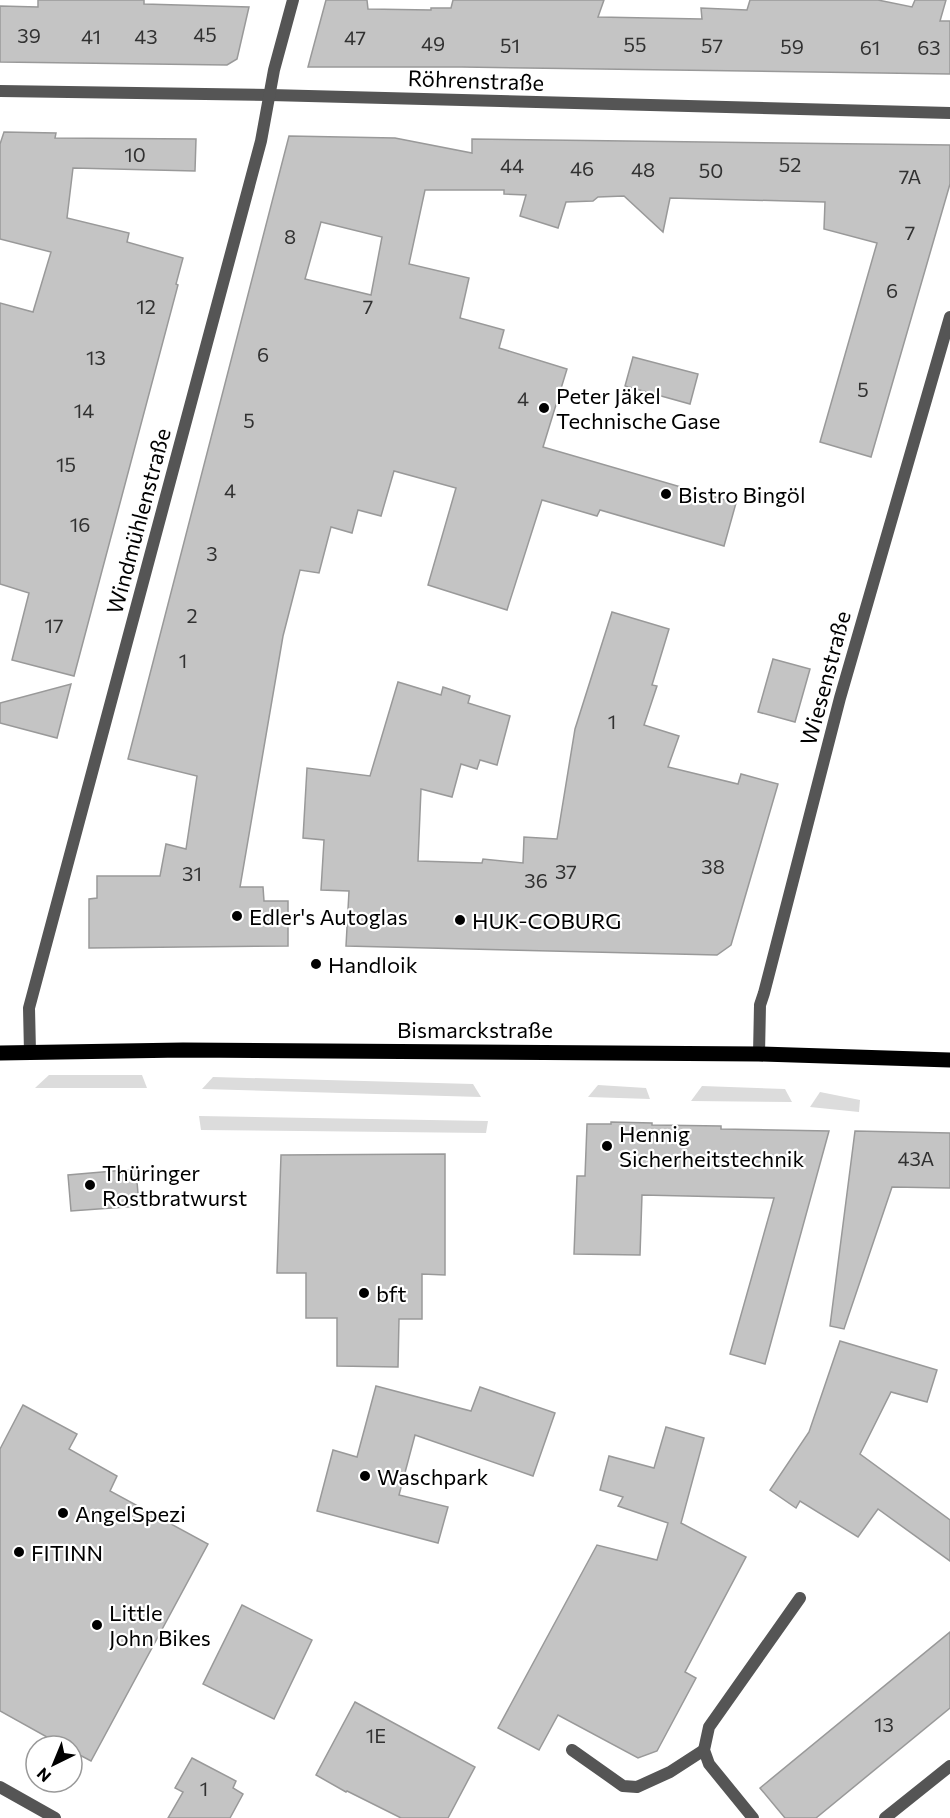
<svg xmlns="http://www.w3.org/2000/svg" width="950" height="1818" font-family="Commissioner,sans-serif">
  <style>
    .grass { fill: #dcdcdc }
    .building { fill: #c4c4c4; stroke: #999; stroke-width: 1.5; fill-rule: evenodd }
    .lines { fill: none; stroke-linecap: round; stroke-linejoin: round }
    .lane { stroke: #555; stroke-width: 12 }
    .street { stroke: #555; stroke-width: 12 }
    .primary { stroke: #000; stroke-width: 15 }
    .poi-dot { fill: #000; stroke: #fff; stroke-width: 2 }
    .labels { text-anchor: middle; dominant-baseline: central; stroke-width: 4.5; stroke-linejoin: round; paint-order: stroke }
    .number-label { font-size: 20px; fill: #313131 }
    .street-label { font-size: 22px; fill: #000; stroke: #fff }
    .poi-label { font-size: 22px; fill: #000; stroke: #fff; text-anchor: start }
  </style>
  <rect width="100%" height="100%" fill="#fff"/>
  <g class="grass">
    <polygon points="49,1075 142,1075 147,1088 35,1088"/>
    <polygon points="213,1077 473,1084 481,1097 202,1089"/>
    <polygon points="598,1085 646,1088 650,1099 588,1097"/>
    <polygon points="702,1086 785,1089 792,1102 691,1101"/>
    <polygon points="820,1092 860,1100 859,1112 810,1107"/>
    <polygon points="199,1116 488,1121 486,1133 201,1130"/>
  </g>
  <g class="building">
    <polygon points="38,0 144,0 144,4 249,7 237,59 227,65 0,62 0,6 38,7"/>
    <polygon points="326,0 367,0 368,9 431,10 431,8 451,8 453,0 604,0 598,17 702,19 701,8 747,10 750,0 878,0 912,7 915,0 946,0 940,21 950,21 950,74 462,67 308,67"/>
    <polygon points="4,132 56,133 55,138 196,139 195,171 73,168 67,218 129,233 127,242 183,258 176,284 178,285 74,676 12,660 29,593 0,584 0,303 33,312 51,252 0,239 0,144"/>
    <path d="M289,136L395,138L472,153V139L950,145V184L871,457L820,442L877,243L824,229L825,202L670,198L663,232L624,196L598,197L593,201L566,202L558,228L520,216L526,195L504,194V190H425L409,264L469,278L460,318L504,330L499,348L567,369L543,447L736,503L724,546L600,510L597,516L542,500L507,610L428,585L456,488L394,471L381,516L358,510L352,533L331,527L319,573L300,570L283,636L240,887H263L264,901H288V946L89,948V899L97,898V876H160L166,844L186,849L197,776L128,759ZM321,222L382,237L371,295L305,279Z"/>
    <polygon points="633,357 698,374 690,404 625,386"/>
    <polygon points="612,612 669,629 652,685 657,686 644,725 679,736 668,767 738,784 741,774 778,784 731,945 717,955 346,946 349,891 321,890 324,840 303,838 307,768 370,776 398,682 441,695 443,687 470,696 468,703 510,716 497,765 480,760 477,769 461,764 452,797 421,789 418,861 482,863 483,859 523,863 524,837 557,839 575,729"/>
    <polygon points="773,659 810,669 795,722 758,712"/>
    <polygon points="71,684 57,738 0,723 0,703"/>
    <polygon points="611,1122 652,1123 652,1125 721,1126 721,1129 829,1131 765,1364 730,1354 774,1198 642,1195 640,1255 574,1254 577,1176 585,1176 587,1124 611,1124"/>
    <polygon points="855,1131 950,1133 950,1188 892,1187 844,1329 830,1326"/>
    <polygon points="445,1154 445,1275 422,1274 422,1319 399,1319 398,1367 337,1366 337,1318 306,1318 306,1273 277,1273 281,1155"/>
    <polygon points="136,1169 139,1206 71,1211 68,1175"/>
    <polygon points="840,1341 937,1370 927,1402 891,1392 860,1454 950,1520 950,1561 878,1509 858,1537 800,1501 796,1508 770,1490 809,1432"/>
    <polygon points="376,1386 471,1411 480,1387 555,1413 533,1476 415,1435 399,1495 448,1507 438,1543 317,1511 333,1450 357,1457"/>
    <polygon points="23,1405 77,1434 69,1449 117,1476 110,1491 208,1544 91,1761 72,1751 72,1746 63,1746 0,1711 0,1449"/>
    <polygon points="666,1427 704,1438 681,1523 746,1557 685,1672 696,1678 657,1751 638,1758 558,1715 539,1750 498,1728 597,1545 657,1560 668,1523 618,1506 623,1497 600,1490 609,1456 654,1468"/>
    <polygon points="242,1605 312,1640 274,1719 203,1684"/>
    <polygon points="950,1632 950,1708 816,1818 785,1818 760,1788"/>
    <polygon points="355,1702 475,1767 448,1818 401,1818 347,1791 346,1792 316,1775"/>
    <polygon points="192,1758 236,1781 233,1788 243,1794 230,1818 168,1818 183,1792 175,1788"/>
  </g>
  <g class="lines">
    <g class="lane">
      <polyline points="572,1750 623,1786 637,1787 670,1772 704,1750"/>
      <polyline points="753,1818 709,1764 704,1750 709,1727 800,1598"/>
    </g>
    <g class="street">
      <polyline points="0,91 270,95 950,113"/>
      <polyline points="30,1052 29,1008 261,141 274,70 293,0"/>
      <polyline points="759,1054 760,1005 764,993 840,698 950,317"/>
      <polyline points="0,1787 55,1818"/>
      <polyline points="885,1818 950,1766"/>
    </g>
    <polyline class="primary" points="0,1053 183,1050 759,1054 950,1060"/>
  </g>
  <g class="poi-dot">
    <circle cx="544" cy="408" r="6"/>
    <circle cx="666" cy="494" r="6"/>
    <circle cx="237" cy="916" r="6"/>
    <circle cx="460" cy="920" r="6"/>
    <circle cx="316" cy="964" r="6"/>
    <circle cx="607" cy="1146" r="6"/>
    <circle cx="90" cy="1185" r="6"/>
    <circle cx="364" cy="1293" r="6"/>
    <circle cx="365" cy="1476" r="6"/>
    <circle cx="63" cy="1513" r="6"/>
    <circle cx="19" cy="1552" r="6"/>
    <circle cx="97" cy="1625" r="6"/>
  </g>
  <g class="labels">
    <g class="number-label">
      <text x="205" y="34">45</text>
      <text x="29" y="35">39</text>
      <text x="91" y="36">41</text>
      <text x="146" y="36">43</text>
      <text x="355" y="37">47</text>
      <text x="433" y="43">49</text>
      <text x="635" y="44">55</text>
      <text x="510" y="45">51</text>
      <text x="712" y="45">57</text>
      <text x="792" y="46">59</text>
      <text x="870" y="47">61</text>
      <text x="929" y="47">63</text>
      <text x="135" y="154">10</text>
      <text x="790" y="164">52</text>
      <text x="512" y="165">44</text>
      <text x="582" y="168">46</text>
      <text x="643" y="169">48</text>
      <text x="711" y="170">50</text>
      <text x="910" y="176">7A</text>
      <text x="910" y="232">7</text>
      <text x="290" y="236">8</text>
      <text x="892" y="290">6</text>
      <text x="146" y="306">12</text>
      <text x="368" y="306">7</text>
      <text x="263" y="354">6</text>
      <text x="96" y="357">13</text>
      <text x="863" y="389">5</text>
      <text x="523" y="398">4</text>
      <text x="84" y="410">14</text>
      <text x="249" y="420">5</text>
      <text x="66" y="464">15</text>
      <text x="230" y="490">4</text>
      <text x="80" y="524">16</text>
      <text x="212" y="553">3</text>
      <text x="192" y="615">2</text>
      <text x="54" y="625">17</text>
      <text x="183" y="660">1</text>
      <text x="612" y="721">1</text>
      <text x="713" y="866">38</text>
      <text x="566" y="871">37</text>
      <text x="192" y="873">31</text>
      <text x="536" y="880">36</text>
      <text x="916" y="1158">43A</text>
      <text x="884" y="1724">13</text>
      <text x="376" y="1735">1E</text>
      <text x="204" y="1788">1</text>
    </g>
    <g class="street-label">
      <text transform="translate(476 80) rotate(2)">Röhrenstraße</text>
      <text transform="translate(138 521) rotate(-75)">Windmühlenstraße</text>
      <text transform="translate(825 678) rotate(-75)">Wiesenstraße</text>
      <text x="475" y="1029">Bismarckstraße</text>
    </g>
    <g class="poi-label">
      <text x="556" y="395">Peter Jäkel<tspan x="556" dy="25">Technische Gase</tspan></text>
      <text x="678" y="494">Bistro Bingöl</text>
      <text x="249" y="916">Edler's Autoglas</text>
      <text x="472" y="920">HUK-COBURG</text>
      <text x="328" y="964">Handloik</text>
      <text x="619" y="1133">Hennig<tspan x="619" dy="25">Sicherheitstechnik</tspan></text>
      <text x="102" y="1172">Thüringer<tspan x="102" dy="25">Rostbratwurst</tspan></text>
      <text x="376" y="1293">bft</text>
      <text x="377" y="1476">Waschpark</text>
      <text x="75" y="1513">AngelSpezi</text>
      <text x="31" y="1552">FITINN</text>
      <text x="109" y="1612">Little<tspan x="109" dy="25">John Bikes</tspan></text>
    </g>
  </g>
  <g transform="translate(54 1764) rotate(223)"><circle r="28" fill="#ffffff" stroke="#999999" stroke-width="1.5"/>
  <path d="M0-4.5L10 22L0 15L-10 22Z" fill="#000000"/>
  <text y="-9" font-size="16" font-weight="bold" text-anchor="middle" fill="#000000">N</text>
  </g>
</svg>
